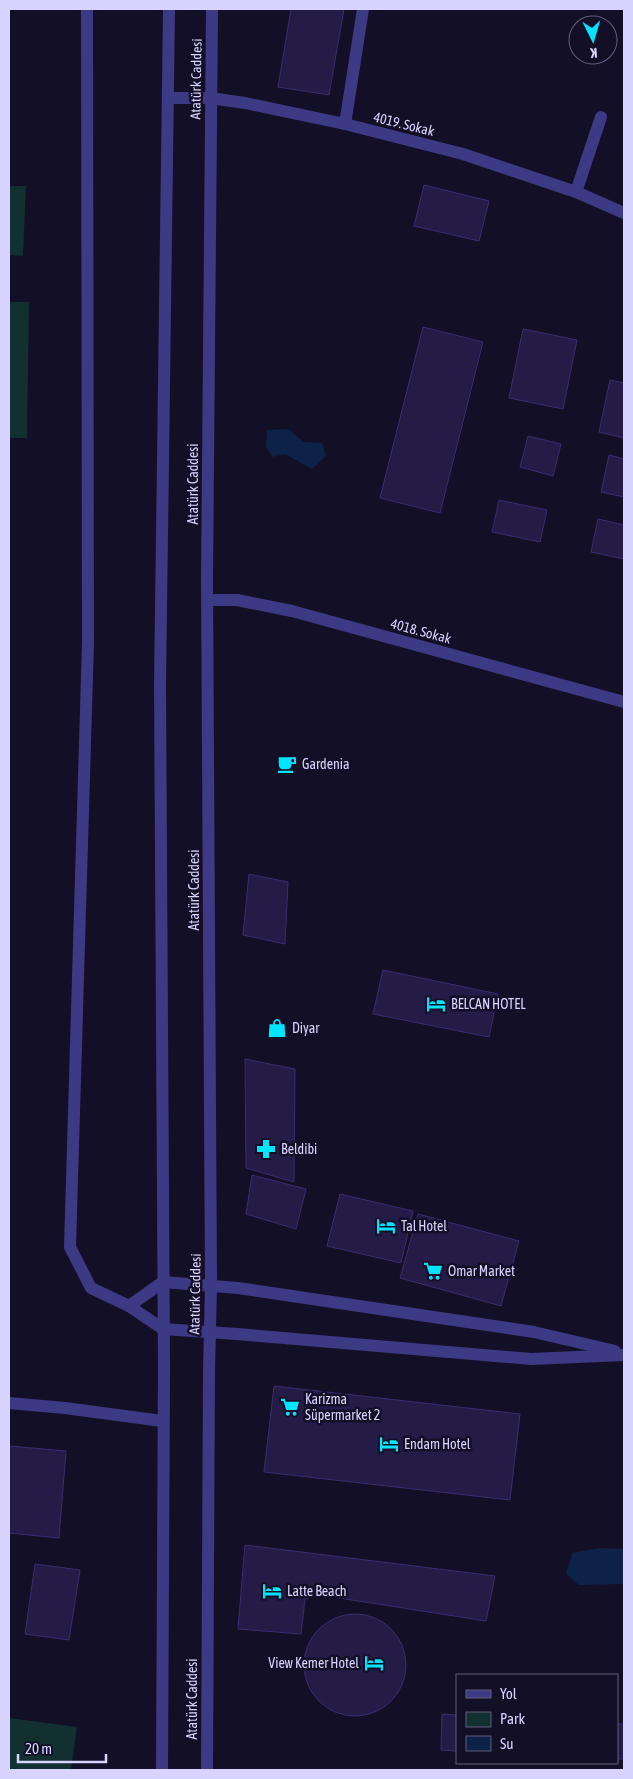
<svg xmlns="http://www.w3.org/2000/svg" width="633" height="1779" font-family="'Asap Condensed',sans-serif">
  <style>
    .green { fill: #12302f }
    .water { fill: #0c2248 }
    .building { fill: #241b47; stroke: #3b2d73 }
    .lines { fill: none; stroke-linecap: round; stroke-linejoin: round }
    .minor { stroke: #3d3a85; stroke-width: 12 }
    .labels { text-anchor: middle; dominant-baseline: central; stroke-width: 5; stroke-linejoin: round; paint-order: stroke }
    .street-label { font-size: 14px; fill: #d9d4ff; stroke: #130f26 }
    .poi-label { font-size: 14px; fill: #d9d4ff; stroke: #130f26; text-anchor: start }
  </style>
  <rect width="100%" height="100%" fill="#130f26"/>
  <g class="green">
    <polygon points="9,186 26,186 23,256 9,255"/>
    <polygon points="9,302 29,302 27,438 9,438"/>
    <polygon points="9,1718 77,1727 71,1770 9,1770"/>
  </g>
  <g class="water">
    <polygon points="288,429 304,442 322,443 326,456 312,469 285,454 272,457 266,446 267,430"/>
    <polygon points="600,1548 624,1549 624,1584 579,1585 566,1574 572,1553"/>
  </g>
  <g class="building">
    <polygon points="291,9 344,9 329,95 278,87"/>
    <polygon points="424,185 489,201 479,241 414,226"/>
    <polygon points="423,327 483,342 440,513 380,498"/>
    <polygon points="523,329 577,340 563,409 509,398"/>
    <polygon points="610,380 624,383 624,438 599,432"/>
    <polygon points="528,436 561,444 553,476 520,467"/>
    <polygon points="609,455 624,459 624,497 601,492"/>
    <polygon points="499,500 547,510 540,542 492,532"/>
    <polygon points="598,519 624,525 624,559 591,552"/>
    <polygon points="249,874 288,882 285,944 243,935"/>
    <polygon points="383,970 498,994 489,1037 373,1014"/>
    <polygon points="245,1059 295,1069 294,1182 246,1168"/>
    <polygon points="252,1175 306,1189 296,1229 246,1214"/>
    <polygon points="340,1194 413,1211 401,1263 327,1246"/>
    <polygon points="418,1214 519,1241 501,1306 400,1278"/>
    <polygon points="274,1386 520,1414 510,1500 264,1472"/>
    <polygon points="9,1446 66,1451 59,1538 9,1533"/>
    <polygon points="245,1545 495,1576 486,1621 320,1595 305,1599 301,1634 238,1629"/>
    <polygon points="35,1564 80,1570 69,1640 25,1634"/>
    <circle cx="355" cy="1665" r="51"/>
    <polygon points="442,1714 457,1715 457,1751 441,1750"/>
    <rect x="617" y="1724" width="7" height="35"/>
  </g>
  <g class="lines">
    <g class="minor">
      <polyline points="87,9 88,642 70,1247 91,1288 129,1306 163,1329 237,1334 531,1359 624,1355"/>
      <polyline points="168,98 210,98 245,103 345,124 463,154 576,192 624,213"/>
      <polyline points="345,124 363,9"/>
      <polyline points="576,192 601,117"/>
      <polyline points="208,600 237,600 292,611 624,702"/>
      <polyline points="129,1306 163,1282 238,1288 534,1332 615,1351"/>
      <polyline points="9,1403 65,1408 162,1421"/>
      <polyline points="162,1770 164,1368 160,685 169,9"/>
      <polyline points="207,1770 209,1371 211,1286 207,579 212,9"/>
    </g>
  </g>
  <defs>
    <g id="cafe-bare" transform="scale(1.5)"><path d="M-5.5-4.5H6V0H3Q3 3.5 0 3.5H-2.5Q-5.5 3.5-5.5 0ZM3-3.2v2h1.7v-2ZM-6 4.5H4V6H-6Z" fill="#00e5ff" stroke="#130f26" stroke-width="2.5" paint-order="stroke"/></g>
    <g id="hotel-bare" transform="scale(1.5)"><path d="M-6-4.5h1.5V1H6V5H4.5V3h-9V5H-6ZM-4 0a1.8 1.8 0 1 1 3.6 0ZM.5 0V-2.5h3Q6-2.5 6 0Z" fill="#00e5ff" stroke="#130f26" stroke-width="2.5" paint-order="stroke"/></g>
    <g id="shop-bare" transform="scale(1.5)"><path d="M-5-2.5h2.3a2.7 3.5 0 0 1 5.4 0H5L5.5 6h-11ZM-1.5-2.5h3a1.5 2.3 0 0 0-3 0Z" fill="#00e5ff" stroke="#130f26" stroke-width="2.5" paint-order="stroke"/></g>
    <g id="pharmacy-bare" transform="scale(1.5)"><path d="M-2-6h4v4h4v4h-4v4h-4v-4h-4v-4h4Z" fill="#00e5ff" stroke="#130f26" stroke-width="2.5" paint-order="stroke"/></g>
    <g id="supermarket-bare" transform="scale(1.5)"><path d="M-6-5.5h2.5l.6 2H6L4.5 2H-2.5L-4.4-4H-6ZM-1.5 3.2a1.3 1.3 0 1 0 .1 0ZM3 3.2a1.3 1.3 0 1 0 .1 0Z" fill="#00e5ff" stroke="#130f26" stroke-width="2.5" paint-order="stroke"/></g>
  </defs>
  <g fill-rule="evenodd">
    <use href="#cafe-bare" x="287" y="764"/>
    <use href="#hotel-bare" x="436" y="1004"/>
    <use href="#shop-bare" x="277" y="1028"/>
    <use href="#pharmacy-bare" x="266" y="1149"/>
    <use href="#hotel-bare" x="386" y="1226"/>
    <use href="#supermarket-bare" x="433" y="1271"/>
    <use href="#supermarket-bare" x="290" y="1407"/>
    <use href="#hotel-bare" x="389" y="1444"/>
    <use href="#hotel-bare" x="272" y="1591"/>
    <use href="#hotel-bare" x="374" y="1663"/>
  </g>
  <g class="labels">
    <g class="street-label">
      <text transform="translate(196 79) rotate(-89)">Atatürk Caddesi</text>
      <text transform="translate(404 124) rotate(14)">4019. Sokak</text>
      <text transform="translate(193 484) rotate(-90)">Atatürk Caddesi</text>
      <text transform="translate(421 631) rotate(15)">4018. Sokak</text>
      <text transform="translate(194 890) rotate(-90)">Atatürk Caddesi</text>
      <text transform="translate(195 1294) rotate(-89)">Atatürk Caddesi</text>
      <text transform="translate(192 1699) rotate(-90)">Atatürk Caddesi</text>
    </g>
    <g class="poi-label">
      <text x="302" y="764">Gardenia</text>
      <text x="451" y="1004">BELCAN HOTEL</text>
      <text x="292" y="1028">Diyar</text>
      <text x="281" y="1149">Beldibi</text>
      <text x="401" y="1226">Tal Hotel</text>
      <text x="448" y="1271">Omar Market</text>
      <text x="305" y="1399">Karizma<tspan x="305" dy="16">Süpermarket 2</tspan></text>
      <text x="404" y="1444">Endam Hotel</text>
      <text x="287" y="1591">Latte Beach</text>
      <text x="359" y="1663" text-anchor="end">View Kemer Hotel</text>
    </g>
  </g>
  <rect width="633" height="1779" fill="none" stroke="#d9d4ff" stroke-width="20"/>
  <rect x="456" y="1674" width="162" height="90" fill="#130f26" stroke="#625e7d"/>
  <rect x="466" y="1690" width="25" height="8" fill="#3d3a85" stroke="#625e7d"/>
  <text x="500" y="1699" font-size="15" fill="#d9d4ff">Yol</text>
  <rect x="466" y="1712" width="25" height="15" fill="#12302f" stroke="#625e7d"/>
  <text x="500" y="1724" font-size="15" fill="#d9d4ff">Park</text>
  <rect x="466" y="1736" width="25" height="15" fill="#0c2248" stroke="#625e7d"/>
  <text x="500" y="1749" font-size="15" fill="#d9d4ff">Su</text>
  <g transform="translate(593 40) rotate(175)"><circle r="24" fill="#130f26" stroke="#625e7d"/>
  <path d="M0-4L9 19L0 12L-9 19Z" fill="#00e5ff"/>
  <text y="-8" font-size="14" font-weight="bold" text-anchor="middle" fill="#d9d4ff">K</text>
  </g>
  <path d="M18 1754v8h88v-8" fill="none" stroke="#d9d4ff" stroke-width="2.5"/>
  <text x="25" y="1754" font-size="15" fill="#d9d4ff" stroke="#130f26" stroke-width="4" paint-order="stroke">20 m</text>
</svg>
